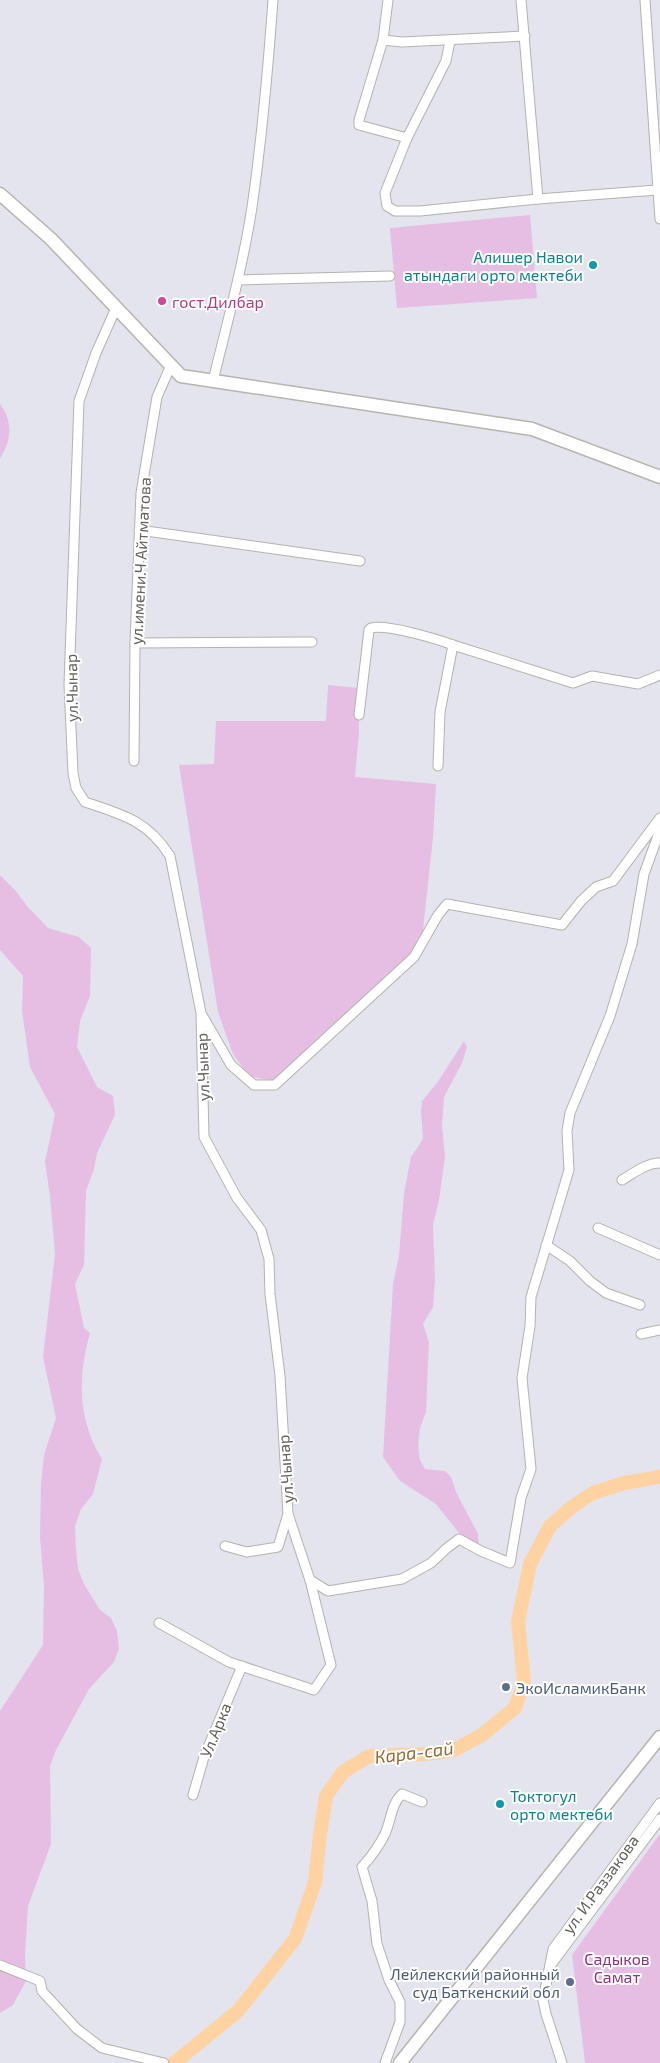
<svg xmlns="http://www.w3.org/2000/svg" width="660" height="2063" font-family="'Exo 2',sans-serif">
  <style>
    .green { fill: #e7bee3 }
    .lines { fill: none; stroke-linecap: round; stroke-linejoin: round }
    .river { stroke: #ffd2a2; stroke-width: 14 }
    .street-casing { stroke: #b4b2ac; stroke-width: 11 }
    .secondary-casing { stroke: #b7b4ae; stroke-width: 15 }
    .street { stroke: #fff; stroke-width: 9 }
    .secondary { stroke: #fff; stroke-width: 12 }
    .culture-dot { fill: #0f9aa8; stroke: #fff; stroke-width: 2 }
    .hotel-dot { fill: #d1479c; stroke: #fff; stroke-width: 2 }
    .service-dot { fill: #5c6f8a; stroke: #fff; stroke-width: 2 }
    .labels { text-anchor: middle; dominant-baseline: central; stroke-width: 4; stroke-linejoin: round; paint-order: stroke }
    .culture-label { font-size: 16px; fill: #0d838f; stroke: #fff; text-anchor: end }
    .hotel-label { font-size: 16px; fill: #b23c85; stroke: #fff; text-anchor: start }
    .street-label { font-size: 16px; fill: #64615b; stroke: #fff }
    .service-label { font-size: 16px; fill: #4e5e75; stroke: #fff; text-anchor: start }
    .park-label { font-size: 16px; fill: #8b347f; stroke: #fff }
    .water-label { font-size: 18px; font-style: italic; fill: #906b33; stroke: #fff }
  </style>
  <rect width="100%" height="100%" fill="#e3e4ee"/>
  <g class="green">
    <polygon points="530,215 537,298 397,308 390,228"/>
    <path d="M0,404C13,421 12,440 0,458Z"/>
    <polygon points="328,685 358,688 359,733 355,777 436,784 433,838 421,948 346,1020 272,1081 249,1076 233,1054 218,1012 179,765 214,764 216,721 326,721"/>
    <path d="M0,875L16,891L26,905L48,928L79,937L91,948L90,996L80,1021L77,1047L97,1087L113,1096L115,1115L97,1153L94,1169L86,1191L84,1265L75,1284L84,1328L90,1333C78,1376 77,1419 102,1459L93,1494L81,1509L75,1526L76,1549L78,1569L84,1584L100,1610L111,1618L117,1631L119,1649L114,1662L89,1689L56,1750L50,1766L51,1844L28,1906L25,1955L26,1981L13,2005L0,2013V1711L43,1645L44,1586L40,1537L41,1483L44,1455L56,1418L43,1357L55,1254L50,1196L45,1162L55,1114L30,1067L22,1011L23,976L0,950Z"/>
    <polygon points="464,1041 467,1047 462,1063 444,1097 442,1125 445,1157 439,1200 433,1225 435,1280 433,1307 423,1324 429,1342 426,1412 420,1428 418,1445 420,1460 425,1469 445,1471 451,1477 456,1492 478,1534 479,1547 467,1543 436,1504 400,1481 383,1457 393,1284 399,1256 404,1193 411,1157 423,1139 421,1111 422,1101 437,1083"/>
    <polygon points="660,1834 660,2063 585,2063 572,1955"/>
  </g>
  <g class="lines">
    <polyline class="river" points="174,2063 238,2011 295,1939 315,1882 320,1834 326,1796 343,1772 369,1756 427,1754 454,1750 482,1735 515,1708 524,1682 518,1621 530,1564 550,1526 573,1506 593,1493 624,1483 660,1477"/>
    <g class="street-casing">
      <g id="street">
        <polyline points="388,0 383,40 359,120 359,125 407,138"/>
        <polyline points="521,0 538,199"/>
        <polyline points="645,0 660,219"/>
        <polyline points="383,40 402,42 525,36"/>
        <polyline points="450,41 446,61 407,138 385,193 387,206 395,211 420,211 538,199 657,190"/>
        <polyline points="238,280 390,276"/>
        <path d="M116,308L96,353L79,401L69,685L73,773L76,788L85,802C122,814 148,821 170,856L201,1013L204,1137L237,1198L261,1230L269,1259L270,1294L280,1376L288,1514L310,1580L331,1665L314,1690L229,1662L159,1623"/>
        <path d="M213,381C227,323 243,266 252,207C262,138 268,69 273,0"/>
        <polyline points="139,530 360,561"/>
        <polyline points="135,643 312,642"/>
        <polyline points="453,645 573,683 592,676 638,684 660,675"/>
        <path d="M359,715L369,630L371,628C387,624 437,639 453,645L440,712L438,766"/>
        <polyline points="134,761 135,643 141,493 157,397 171,365"/>
        <polyline points="202,1015 231,1065 254,1085 275,1085 414,957 438,915 447,904 562,925 581,901 596,887 613,881 660,818"/>
        <path d="M622,1180C634,1173 646,1163 660,1163"/>
        <polyline points="598,1228 660,1255"/>
        <polyline points="546,1245 570,1261 590,1281 606,1293 640,1305"/>
        <polyline points="641,1334 660,1330"/>
        <polyline points="225,1546 247,1552 278,1547 288,1514"/>
        <polyline points="310,1580 328,1591 402,1579 431,1563 447,1548 459,1539 481,1551 510,1563 521,1498 531,1469 522,1378 530,1326 531,1297 569,1170 567,1131 570,1113 610,1016 632,944 644,874 660,830"/>
        <polyline points="193,1795 204,1757 242,1666"/>
        <polyline points="0,1965 40,1981 42,1991 77,2029 102,2048 164,2063"/>
        <polyline points="550,1966 660,1819"/>
        <path d="M385,2063L400,2022V2002L389,1980L377,1944L372,1901L362,1867C371,1857 379,1846 385,1834C391,1821 391,1804 402,1794L422,1802"/>
        <polyline points="562,2063 546,2014 543,2000 553,1949 660,1803"/>
      </g>
    </g>
    <g class="secondary-casing">
      <g id="secondary">
        <polyline points="0,194 51,239 181,376 532,429 660,477"/>
        <polyline points="400,2063 660,1737"/>
      </g>
    </g>
    <use href="#street" class="street"/>
    <use href="#secondary" class="secondary"/>
  </g>
  <g class="culture-dot">
    <circle cx="593" cy="265" r="5"/>
    <circle cx="500" cy="1804" r="5"/>
  </g>
  <circle class="hotel-dot" cx="162" cy="301" r="5"/>
  <g class="service-dot">
    <circle cx="506" cy="1687" r="5"/>
    <circle cx="570" cy="1982" r="5"/>
  </g>
  <g class="labels">
    <g class="culture-label">
      <text x="583" y="256">Алишер Навои<tspan x="583" dy="18">атындаги орто мектеби</tspan></text>
      <text x="510" y="1795" text-anchor="start">Токтогул<tspan x="510" dy="18">орто мектеби</tspan></text>
    </g>
    <g class="hotel-label">
      <text x="172" y="301">гост.Дилбар</text>
    </g>
    <g class="street-label">
      <text transform="translate(140 561) rotate(-87)">ул.имени.Ч Айтматова</text>
      <text transform="translate(71 688) rotate(-91)">ул.Чынар</text>
      <text transform="translate(202 1067) rotate(-92)">ул.Чынар</text>
      <text transform="translate(285 1469) rotate(-94)">ул.Чынар</text>
      <text transform="translate(215 1730) rotate(-68)">Ул.Арка</text>
      <text transform="translate(600 1884) rotate(-54)">ул. И.Раззакова</text>
    </g>
    <g class="service-label">
      <text x="516" y="1687">ЭкоИсламикБанк</text>
      <text x="560" y="1973" text-anchor="end">Лейлекский районный<tspan x="560" dy="18">суд Баткенский обл</tspan></text>
    </g>
    <g class="park-label">
      <text x="617" y="1958">Садыков<tspan x="617" dy="18">Самат</tspan></text>
    </g>
    <g class="water-label">
      <text transform="translate(414 1752) rotate(-7)">Кара-сай</text>
    </g>
  </g>
</svg>
